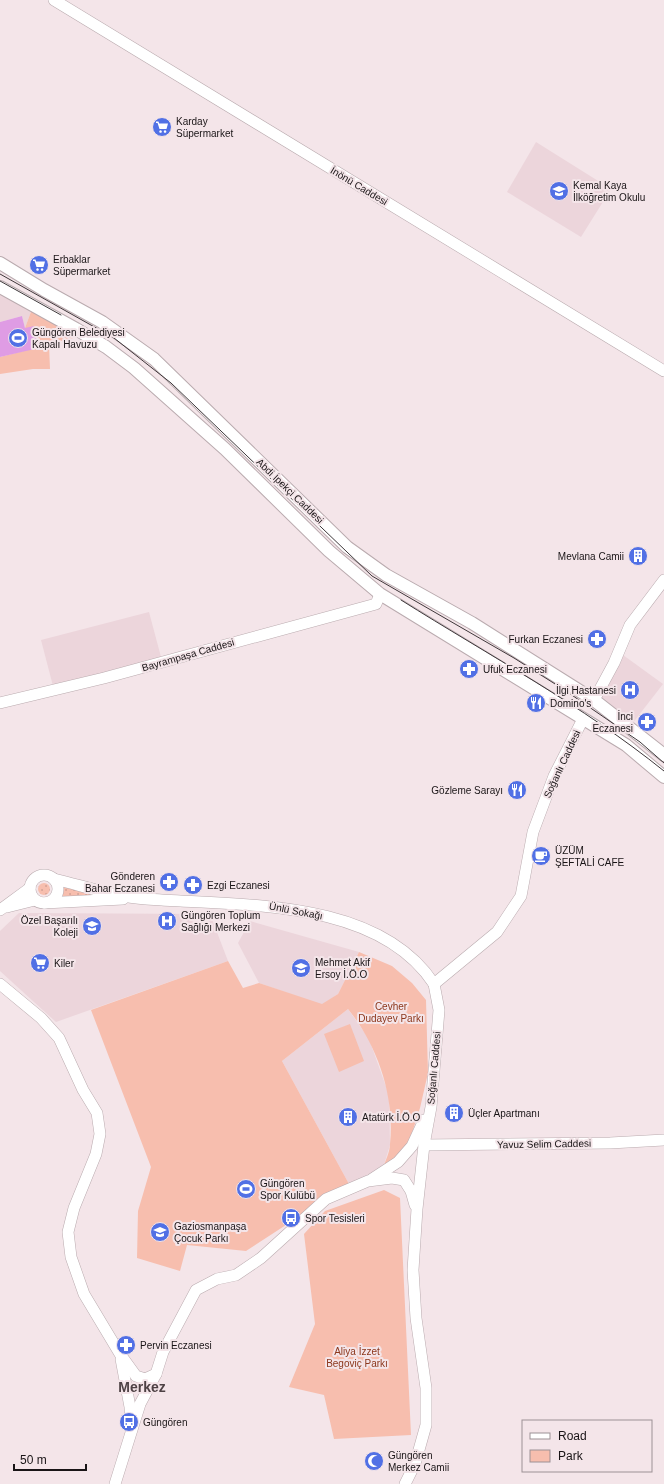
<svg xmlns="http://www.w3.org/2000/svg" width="664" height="1484" font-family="Helvetica,sans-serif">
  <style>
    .built { fill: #ecd5db }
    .grass { fill: url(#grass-dots) }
    .park { fill: #f7beae }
    .water { fill: #df9ce4 }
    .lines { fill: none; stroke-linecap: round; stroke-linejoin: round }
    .tertiary-casing { stroke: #baabaf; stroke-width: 12 }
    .secondary-casing { stroke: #baabaf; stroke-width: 14 }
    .tertiary { stroke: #fff; stroke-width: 11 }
    .secondary { stroke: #fff; stroke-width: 12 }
    .tram { stroke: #3e373a; stroke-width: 1 }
    .labels { text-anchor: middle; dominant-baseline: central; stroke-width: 4; stroke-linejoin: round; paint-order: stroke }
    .poi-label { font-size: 10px; fill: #191416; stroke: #f4e5e9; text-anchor: start }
    .street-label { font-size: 10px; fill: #191416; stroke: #f4e5e9 }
    .park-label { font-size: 10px; fill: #8c371c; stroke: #f4e5e9 }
    .district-label { font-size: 14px; font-weight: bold; fill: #4d4144; stroke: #f4e5e9 }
  </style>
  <defs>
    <pattern id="grass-dots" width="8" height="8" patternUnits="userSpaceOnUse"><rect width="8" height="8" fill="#f7beae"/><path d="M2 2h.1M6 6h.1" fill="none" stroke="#d3a295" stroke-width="1.8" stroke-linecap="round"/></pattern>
  </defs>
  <rect width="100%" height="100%" fill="#f4e5e9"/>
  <g class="built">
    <polygon points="536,142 611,189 581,237 507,192"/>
    <polygon points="0,294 32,309 25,328 22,316 0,322"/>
    <polygon points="149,612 161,657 53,686 41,640"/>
    <polygon points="623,655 663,684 632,724 598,696"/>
    <polygon points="19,913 210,914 228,961 56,1022 0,971 0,931"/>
    <polygon points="250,921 359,952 338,994 322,1005 259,983 238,943"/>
    <polygon points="348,1009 369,1039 389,1095 390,1145 383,1168 349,1184 282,1061"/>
  </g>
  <g class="grass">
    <circle cx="44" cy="889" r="6"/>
    <polygon points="60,886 120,897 60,897"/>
  </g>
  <g class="park">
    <polygon points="32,309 81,336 49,344 50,369 33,369 0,374 0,357 39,347 25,328"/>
    <path d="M359,952L392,966L412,983L426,1000L428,1073L420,1108L412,1133L405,1148L383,1168C385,1161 390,1152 390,1144C395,1097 378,1046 348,1009L282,1061L349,1184L246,1251L187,1245L180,1271L137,1258L138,1211L151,1167L91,1010L228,961L243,988L259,983L322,1004L338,994Z"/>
    <polygon points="350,1024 364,1061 339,1072 324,1034"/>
    <polygon points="384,1190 400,1198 411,1435 334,1439 324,1395 289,1387 315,1324 304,1234 325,1211"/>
  </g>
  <polygon class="water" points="22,316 25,328 34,326 39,348 0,357 0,322"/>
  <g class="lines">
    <g class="tertiary-casing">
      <g id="tertiary">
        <polyline points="54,0 664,371"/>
        <polyline points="594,700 614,663 630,625 664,580"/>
        <polyline points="0,703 104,678 376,604 380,594"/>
        <circle cx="44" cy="889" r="14"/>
        <path d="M54,879C84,886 115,897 146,899C238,906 377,897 434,984"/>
        <polyline points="44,903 123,899"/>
        <polyline points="7,907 35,900"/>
        <polyline points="0,910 30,888"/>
        <polyline points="0,984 41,1018 59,1038 83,1090 97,1113 100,1134 96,1154 74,1208 68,1232 71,1257 84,1294 120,1354 136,1376 145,1379 156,1374"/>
        <polyline points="424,1145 610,1143 664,1140"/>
        <polyline points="372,1179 398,1162 412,1146 424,1120"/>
        <polyline points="121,1359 130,1407 131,1425"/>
        <polyline points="115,1484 140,1404 156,1374 163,1352 196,1290 217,1279 236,1275 261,1258 326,1199 368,1181 392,1178 404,1180 411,1191 415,1205"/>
        <polyline points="405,1484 415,1464 426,1425 426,1388 416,1318 413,1270 417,1209 424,1145 431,1107 439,1010 434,984 497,932 521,896 533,832 554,776 583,719"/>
      </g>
    </g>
    <g class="secondary-casing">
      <g id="secondary">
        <polyline points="0,263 44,290 102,322 154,359 347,547 386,575 472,623 594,700 664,755"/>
        <polyline points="0,287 76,329 106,347 134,368 225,449 329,551 380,594 626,745 664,777"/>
      </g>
    </g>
    <use href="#tertiary" class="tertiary"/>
    <use href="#secondary" class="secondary"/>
    <g class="tram">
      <polyline points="0,274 114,338 171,383 372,576 514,658 563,689 640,742 664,763"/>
      <polyline points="0,281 61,315"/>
      <path d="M401,600C490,656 582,705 664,771"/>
    </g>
  </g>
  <defs>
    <g id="supermarket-disc" transform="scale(1)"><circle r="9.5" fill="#5170e5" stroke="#f4e5e9"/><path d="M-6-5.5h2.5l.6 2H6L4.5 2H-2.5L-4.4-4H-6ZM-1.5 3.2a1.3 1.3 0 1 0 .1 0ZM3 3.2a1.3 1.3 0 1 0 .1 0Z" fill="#fff"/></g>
    <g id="school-disc" transform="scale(1)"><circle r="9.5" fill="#5170e5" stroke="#f4e5e9"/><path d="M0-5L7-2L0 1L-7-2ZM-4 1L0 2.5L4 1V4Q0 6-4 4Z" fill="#fff"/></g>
    <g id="stadium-disc" transform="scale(1)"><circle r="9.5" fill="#5170e5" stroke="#f4e5e9"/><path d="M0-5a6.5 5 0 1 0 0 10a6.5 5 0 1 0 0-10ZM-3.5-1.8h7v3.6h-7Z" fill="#fff"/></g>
    <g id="building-disc" transform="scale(1)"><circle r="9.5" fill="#5170e5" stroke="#f4e5e9"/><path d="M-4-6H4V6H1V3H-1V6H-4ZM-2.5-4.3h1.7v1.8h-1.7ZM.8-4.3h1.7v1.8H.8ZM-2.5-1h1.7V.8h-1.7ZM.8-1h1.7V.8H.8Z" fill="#fff"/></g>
    <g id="pharmacy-disc" transform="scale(1)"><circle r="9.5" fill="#5170e5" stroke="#f4e5e9"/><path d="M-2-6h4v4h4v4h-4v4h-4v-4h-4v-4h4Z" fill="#fff"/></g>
    <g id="hospital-disc" transform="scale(1)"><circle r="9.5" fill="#5170e5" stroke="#f4e5e9"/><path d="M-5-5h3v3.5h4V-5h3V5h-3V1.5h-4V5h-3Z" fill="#fff"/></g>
    <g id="restaurant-disc" transform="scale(1)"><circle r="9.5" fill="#5170e5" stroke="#f4e5e9"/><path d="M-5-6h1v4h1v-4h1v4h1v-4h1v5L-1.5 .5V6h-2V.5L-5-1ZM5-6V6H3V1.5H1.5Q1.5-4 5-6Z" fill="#fff"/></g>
    <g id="cafe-disc" transform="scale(1)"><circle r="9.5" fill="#5170e5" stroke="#f4e5e9"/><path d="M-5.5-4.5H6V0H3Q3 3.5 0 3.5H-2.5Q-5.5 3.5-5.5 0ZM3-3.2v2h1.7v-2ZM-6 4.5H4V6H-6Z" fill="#fff"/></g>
    <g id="bus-disc" transform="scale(1)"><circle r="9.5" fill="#5170e5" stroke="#f4e5e9"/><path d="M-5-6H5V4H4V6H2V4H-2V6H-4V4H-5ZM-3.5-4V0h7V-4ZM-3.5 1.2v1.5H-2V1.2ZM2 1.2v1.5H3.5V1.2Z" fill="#fff"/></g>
    <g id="mosque-disc" transform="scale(1)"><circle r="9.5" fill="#5170e5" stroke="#f4e5e9"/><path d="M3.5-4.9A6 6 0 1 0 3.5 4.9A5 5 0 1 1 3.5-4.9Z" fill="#fff"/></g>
  </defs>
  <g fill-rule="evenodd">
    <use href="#supermarket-disc" x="162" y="127"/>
    <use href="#school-disc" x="559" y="191"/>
    <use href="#supermarket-disc" x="39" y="265"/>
    <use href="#stadium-disc" x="18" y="338"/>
    <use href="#building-disc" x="638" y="556"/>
    <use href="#pharmacy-disc" x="597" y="639"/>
    <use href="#pharmacy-disc" x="469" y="669"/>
    <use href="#hospital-disc" x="630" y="690"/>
    <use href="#restaurant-disc" x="536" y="703"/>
    <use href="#pharmacy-disc" x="647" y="722"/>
    <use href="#restaurant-disc" x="517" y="790"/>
    <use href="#cafe-disc" x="541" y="856"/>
    <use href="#pharmacy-disc" x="169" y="882"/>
    <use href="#pharmacy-disc" x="193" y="885"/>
    <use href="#hospital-disc" x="167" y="921"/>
    <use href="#school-disc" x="92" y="926"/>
    <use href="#supermarket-disc" x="40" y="963"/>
    <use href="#school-disc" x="301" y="968"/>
    <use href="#building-disc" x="454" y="1113"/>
    <use href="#building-disc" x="348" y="1117"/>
    <use href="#stadium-disc" x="246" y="1189"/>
    <use href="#bus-disc" x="291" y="1218"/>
    <use href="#school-disc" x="160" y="1232"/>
    <use href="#pharmacy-disc" x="126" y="1345"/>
    <use href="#bus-disc" x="129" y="1422"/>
    <use href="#mosque-disc" x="374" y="1461"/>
  </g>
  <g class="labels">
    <g class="poi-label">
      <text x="176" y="121">Karday<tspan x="176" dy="12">Süpermarket</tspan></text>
      <text x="573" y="185">Kemal Kaya<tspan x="573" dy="12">İlköğretim Okulu</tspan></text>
      <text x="53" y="259">Erbaklar<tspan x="53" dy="12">Süpermarket</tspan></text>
      <text x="32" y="332">Güngören Belediyesi<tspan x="32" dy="12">Kapalı Havuzu</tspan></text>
      <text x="624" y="556" text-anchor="end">Mevlana Camii</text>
      <text x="583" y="639" text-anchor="end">Furkan Eczanesi</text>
      <text x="483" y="669">Ufuk Eczanesi</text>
      <text x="616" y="690" text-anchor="end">İlgi Hastanesi</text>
      <text x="550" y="703">Domino's</text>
      <text x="633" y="716" text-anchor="end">İnci<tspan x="633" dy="12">Eczanesi</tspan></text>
      <text x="503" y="790" text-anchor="end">Gözleme Sarayı</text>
      <text x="555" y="850">ÜZÜM<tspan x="555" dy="12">ŞEFTALİ CAFE</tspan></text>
      <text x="155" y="876" text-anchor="end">Gönderen<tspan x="155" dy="12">Bahar Eczanesi</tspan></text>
      <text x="207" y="885">Ezgi Eczanesi</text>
      <text x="181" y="915">Güngören Toplum<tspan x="181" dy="12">Sağlığı Merkezi</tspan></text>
      <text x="78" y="920" text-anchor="end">Özel Başarılı<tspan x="78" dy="12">Koleji</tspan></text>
      <text x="315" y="962">Mehmet Akif<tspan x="315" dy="12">Ersoy İ.Ö.O</tspan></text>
      <text x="54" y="963">Kiler</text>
      <text x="468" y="1113">Üçler Apartmanı</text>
      <text x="362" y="1117">Atatürk İ.Ö.O</text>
      <text x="260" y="1183">Güngören<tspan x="260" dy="12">Spor Kulübü</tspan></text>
      <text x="305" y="1218">Spor Tesisleri</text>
      <text x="174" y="1226">Gaziosmanpaşa<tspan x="174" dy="12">Çocuk Parkı</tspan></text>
      <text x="140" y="1345">Pervin Eczanesi</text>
      <text x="143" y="1422">Güngören</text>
      <text x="388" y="1455">Güngören<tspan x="388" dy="12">Merkez Camii</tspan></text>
    </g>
    <g class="street-label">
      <text transform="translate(359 186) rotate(31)">İnönü Caddesi</text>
      <text transform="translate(290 491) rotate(44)">Abdi İpekçi Caddesi</text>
      <text transform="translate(188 655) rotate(-16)">Bayrampaşa Caddesi</text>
      <text transform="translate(562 764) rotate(-65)">Soğanlı Caddesi</text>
      <text transform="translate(296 911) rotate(11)">Ünlü Sokağı</text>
      <text transform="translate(434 1068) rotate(-85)">Soğanlı Caddesi</text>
      <text transform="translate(544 1144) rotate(-1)">Yavuz Selim Caddesi</text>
    </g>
    <g class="park-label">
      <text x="391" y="1006">Cevher<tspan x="391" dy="12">Dudayev Parkı</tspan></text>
      <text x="357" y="1351">Aliya İzzet<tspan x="357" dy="12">Begoviç Parkı</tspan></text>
    </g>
    <g class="district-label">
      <text x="142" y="1387">Merkez</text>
    </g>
  </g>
  <rect x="522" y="1420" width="130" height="52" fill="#f4e5e9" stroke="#9c9195"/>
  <rect x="530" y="1433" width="20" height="6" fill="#ffffff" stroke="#9c9195"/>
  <text x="558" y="1440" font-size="12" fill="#191416">Road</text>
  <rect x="530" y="1450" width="20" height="12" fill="#f7beae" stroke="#9c9195"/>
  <text x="558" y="1460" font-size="12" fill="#191416">Park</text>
  <path d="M14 1464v6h72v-6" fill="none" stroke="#191416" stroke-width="2"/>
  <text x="20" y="1464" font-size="12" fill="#191416" stroke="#f4e5e9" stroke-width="3" paint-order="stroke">50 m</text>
</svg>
